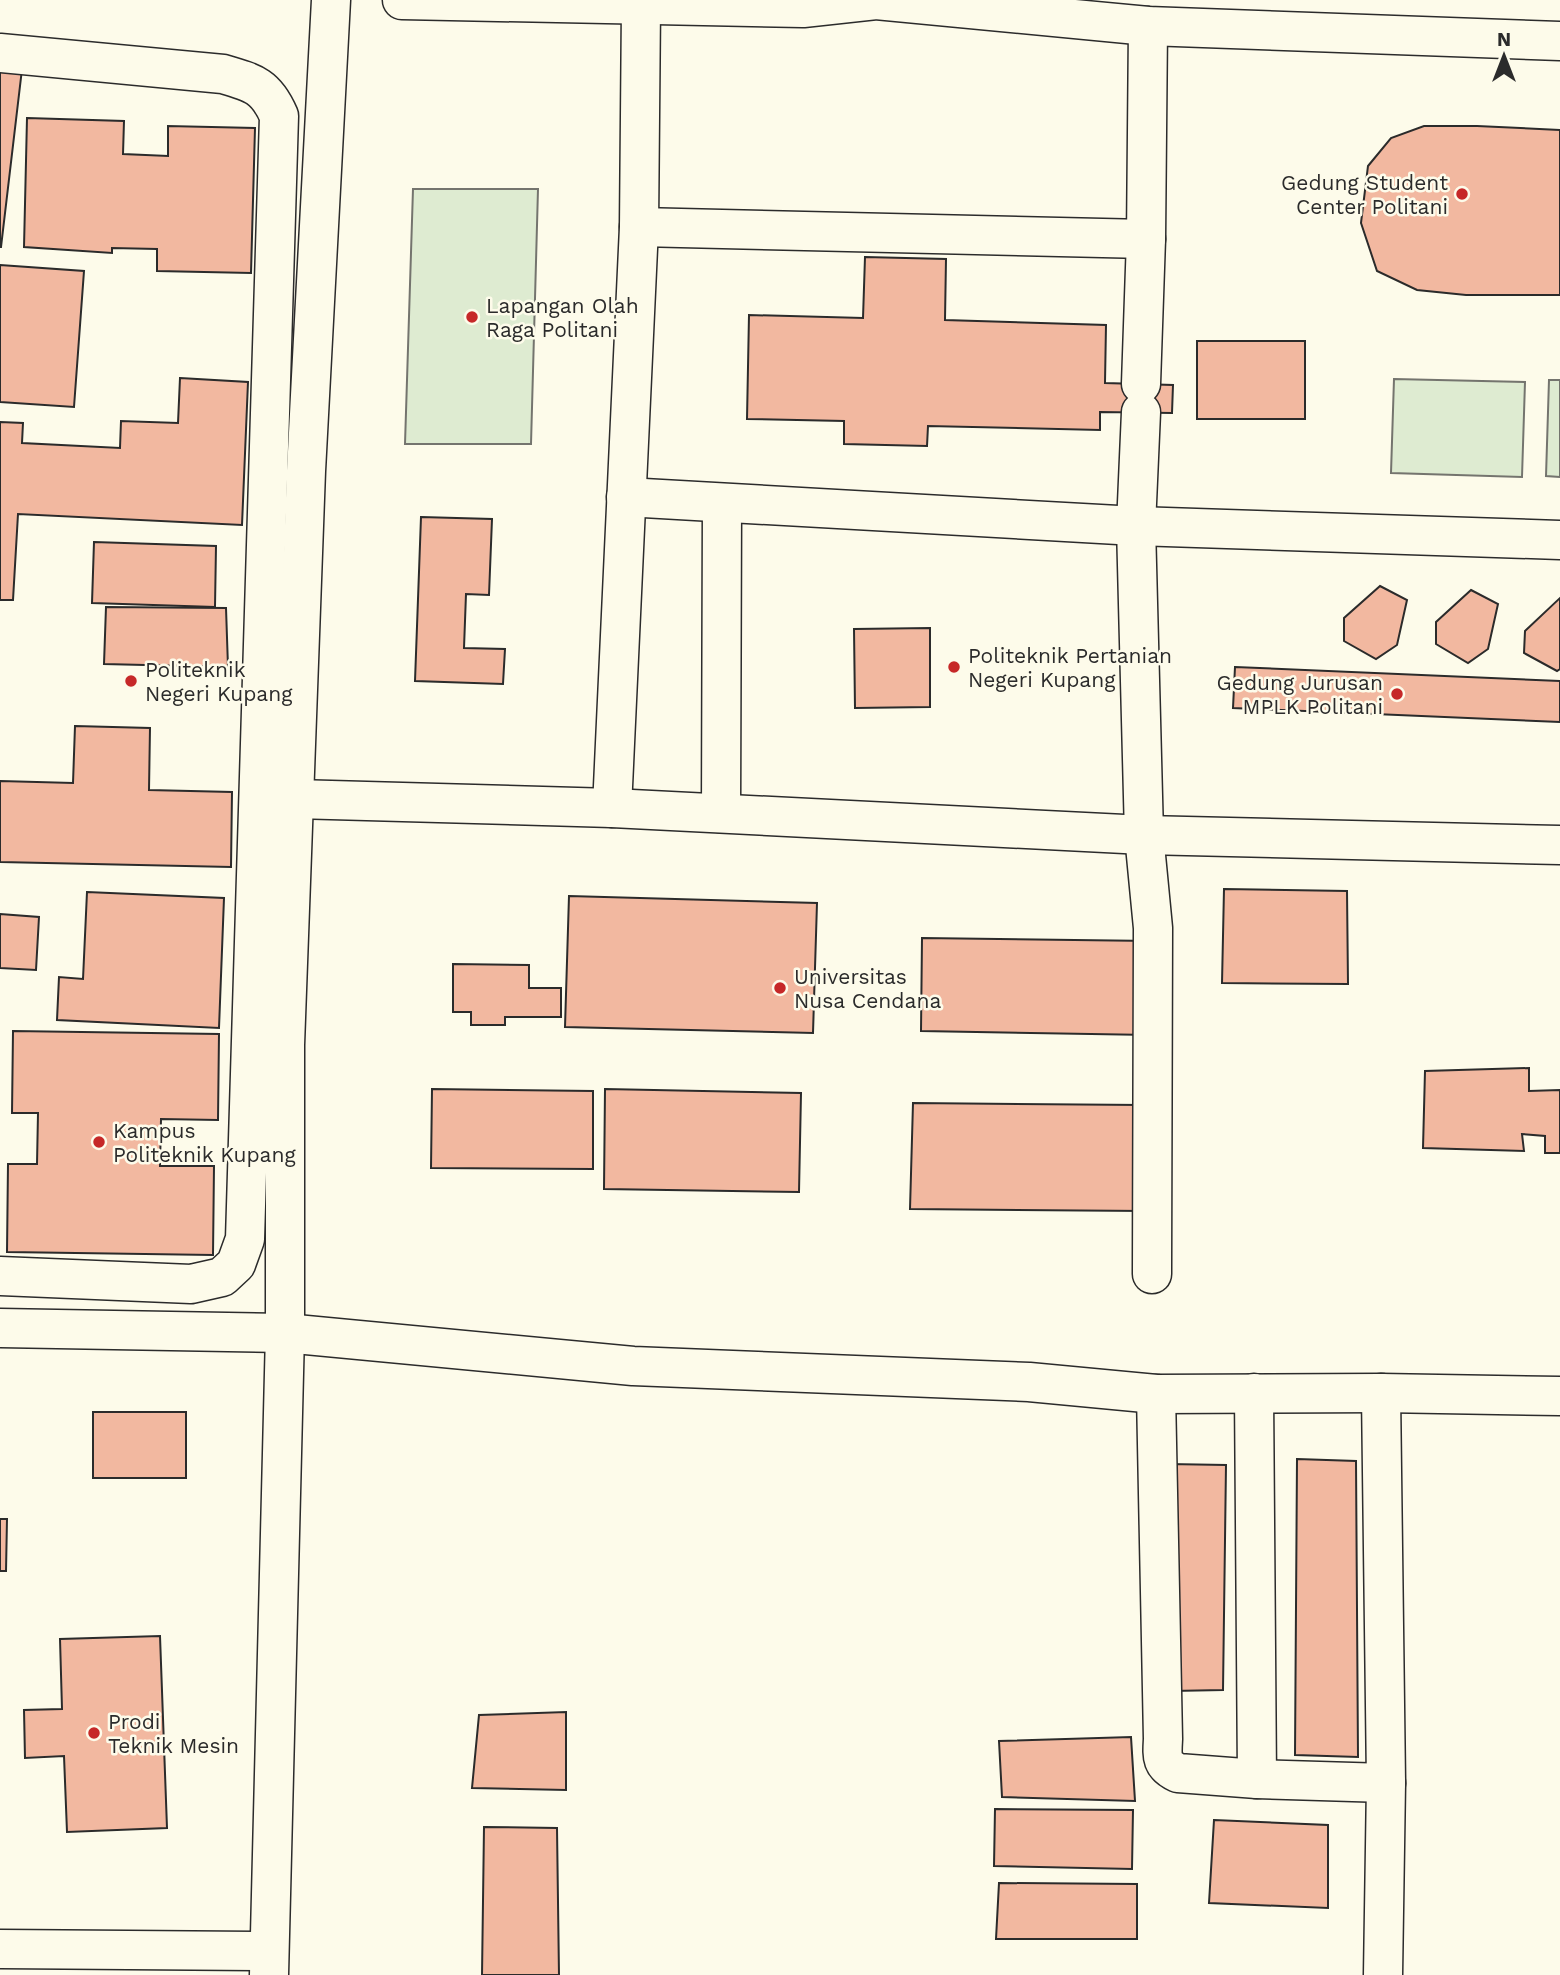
<svg xmlns="http://www.w3.org/2000/svg" width="1560" height="1975" font-family="'Work Sans',sans-serif">
  <style>
    .garden { fill: #deebd1; stroke: #74746e; stroke-width: 2 }
    .building { fill: #f2b8a0; stroke: #2b2b2b; stroke-width: 2 }
    .lines { fill: none; stroke-linecap: round; stroke-linejoin: round }
    .minor-casing { stroke: #2b2b2b; stroke-width: 41 }
    .minor { stroke: #fdfbea; stroke-width: 38 }
    .poi-dot { fill: #c62828; stroke: #fdfbea; stroke-width: 2.5 }
    .labels { text-anchor: middle; dominant-baseline: central; stroke-width: 5; stroke-linejoin: round; paint-order: stroke }
    .poi-label { font-size: 21px; fill: #2b2b2b; stroke: #fdfbea; text-anchor: start }
  </style>
  <rect width="100%" height="100%" fill="#fdfbea"/>
  <g class="garden">
    <polygon points="413,189 538,189 531,444 405,444"/>
    <polygon points="1394,379 1525,382 1522,477 1391,473"/>
    <polygon points="1549,380 1560,380 1560,477 1546,476"/>
  </g>
  <g class="building">
    <polygon points="0,68 22,69 1,247 0,247"/>
    <polygon points="27,118 124,121 123,154 168,156 168,126 255,128 251,273 157,271 157,249 112,248 112,253 24,247"/>
    <polygon points="1424,126 1477,126 1560,130 1560,295 1466,295 1417,290 1377,271 1361,223 1368,166 1391,138"/>
    <polygon points="865,257 946,259 945,320 1106,325 1105,383 1173,385 1172,413 1100,412 1100,430 928,426 927,446 844,444 844,421 747,419 749,315 863,318"/>
    <polygon points="0,265 84,271 74,407 0,402"/>
    <rect x="1197" y="341" width="108" height="78"/>
    <polygon points="180,378 248,382 242,525 18,514 13,600 0,600 0,422 23,423 22,443 120,448 121,421 178,423"/>
    <polygon points="421,517 492,519 489,595 466,594 464,648 505,649 503,684 415,681"/>
    <polygon points="94,542 216,546 215,607 92,603"/>
    <polygon points="1380,586 1407,600 1397,645 1376,659 1344,641 1344,618"/>
    <polygon points="1471,590 1498,604 1488,649 1468,663 1436,644 1436,622"/>
    <polygon points="1560,598 1560,669 1557,671 1524,653 1525,631"/>
    <polygon points="106,607 226,608 228,667 104,664"/>
    <polygon points="930,628 930,707 855,708 854,629"/>
    <polygon points="1235,667 1560,681 1560,722 1233,708"/>
    <polygon points="75,726 150,728 149,790 232,792 231,867 0,862 0,781 73,783"/>
    <polygon points="1224,889 1347,891 1348,984 1222,983"/>
    <polygon points="87,892 224,898 219,1028 57,1020 59,977 83,979"/>
    <polygon points="569,896 817,903 813,1033 565,1027"/>
    <polygon points="0,914 39,917 36,970 0,968"/>
    <polygon points="922,938 1152,941 1150,1035 921,1031"/>
    <polygon points="453,964 529,965 529,988 561,988 561,1017 505,1017 505,1025 471,1025 471,1012 453,1012"/>
    <polygon points="13,1031 219,1034 218,1120 161,1119 160,1166 214,1166 213,1255 7,1252 8,1164 37,1164 38,1113 12,1113"/>
    <polygon points="1529,1068 1529,1091 1560,1090 1560,1153 1545,1153 1545,1136 1522,1134 1524,1151 1423,1148 1425,1071"/>
    <polygon points="432,1089 593,1091 593,1169 431,1168"/>
    <polygon points="605,1089 801,1093 799,1192 604,1189"/>
    <polygon points="913,1103 1143,1105 1145,1211 910,1209"/>
    <rect x="93" y="1412" width="93" height="66"/>
    <polygon points="1297,1459 1356,1461 1358,1757 1295,1755"/>
    <polygon points="1168,1464 1226,1465 1223,1690 1172,1691"/>
    <polygon points="0,1519 7,1519 6,1571 0,1571"/>
    <polygon points="160,1636 167,1828 67,1832 64,1756 25,1758 24,1710 62,1709 60,1639"/>
    <polygon points="566,1712 566,1790 472,1788 479,1715"/>
    <polygon points="1131,1737 1135,1801 1002,1797 999,1741"/>
    <polygon points="995,1809 1133,1810 1132,1869 994,1866"/>
    <polygon points="1214,1820 1328,1825 1328,1908 1209,1903"/>
    <polygon points="484,1827 557,1828 559,1975 482,1975"/>
    <polygon points="999,1883 1137,1884 1137,1939 996,1939"/>
  </g>
  <g class="lines">
    <g class="minor-casing">
      <g id="minor">
        <polyline points="402,0 803,8 876,0 1148,26 1560,41"/>
        <path d="M0,53L223,74C254,83 266,86 279,116L245,1239L236,1264L222,1277L191,1284L0,1276"/>
        <polyline points="639,227 1146,239"/>
        <polyline points="1141,384 1146,239 1148,26"/>
        <polyline points="1141,412 1136,526 1144,835 1153,928 1152,1274"/>
        <polyline points="626,497 1136,526 1560,540"/>
        <polyline points="295,799 612,808 1144,835 1560,845"/>
        <polyline points="612,808 639,227 641,5"/>
        <polyline points="721,813 722,503"/>
        <polyline points="0,1328 285,1333 633,1366 1029,1382 1156,1394 1381,1393 1560,1396"/>
        <polyline points="1254,1393 1257,1779"/>
        <polyline points="1381,1393 1386,1783 1383,1975"/>
        <path d="M1156,1394L1163,1739C1162,1757 1161,1765 1178,1773L1257,1779L1386,1783"/>
        <polyline points="0,1949 269,1951"/>
        <polyline points="269,1975 285,1333 285,1045 306,471 331,0"/>
      </g>
    </g>
    <use href="#minor" class="minor"/>
  </g>
  <g class="poi-dot">
    <circle cx="1462" cy="194" r="7"/>
    <circle cx="472" cy="317" r="7"/>
    <circle cx="954" cy="667" r="7"/>
    <circle cx="131" cy="681" r="7"/>
    <circle cx="1397" cy="694" r="7"/>
    <circle cx="780" cy="988" r="7"/>
    <circle cx="99" cy="1142" r="7"/>
    <circle cx="94" cy="1733" r="7"/>
  </g>
  <g class="labels">
    <g class="poi-label">
      <text x="1448" y="182" text-anchor="end">Gedung Student<tspan x="1448" dy="24">Center Politani</tspan></text>
      <text x="486" y="305">Lapangan Olah<tspan x="486" dy="24">Raga Politani</tspan></text>
      <text x="968" y="655">Politeknik Pertanian<tspan x="968" dy="24">Negeri Kupang</tspan></text>
      <text x="145" y="669">Politeknik<tspan x="145" dy="24">Negeri Kupang</tspan></text>
      <text x="1383" y="682" text-anchor="end">Gedung Jurusan<tspan x="1383" dy="24">MPLK Politani</tspan></text>
      <text x="794" y="976">Universitas<tspan x="794" dy="24">Nusa Cendana</tspan></text>
      <text x="113" y="1130">Kampus<tspan x="113" dy="24">Politeknik Kupang</tspan></text>
      <text x="108" y="1721">Prodi<tspan x="108" dy="24">Teknik Mesin</tspan></text>
    </g>
  </g>
  <g transform="translate(1504 56)" stroke="#fdfbea" stroke-width="5" paint-order="stroke">
  <path d="M0-5L12 26L0 18L-12 26Z" fill="#2b2b2b"/>
  <text y="-10" font-size="19" font-weight="bold" text-anchor="middle" fill="#2b2b2b">N</text>
  </g>
</svg>
